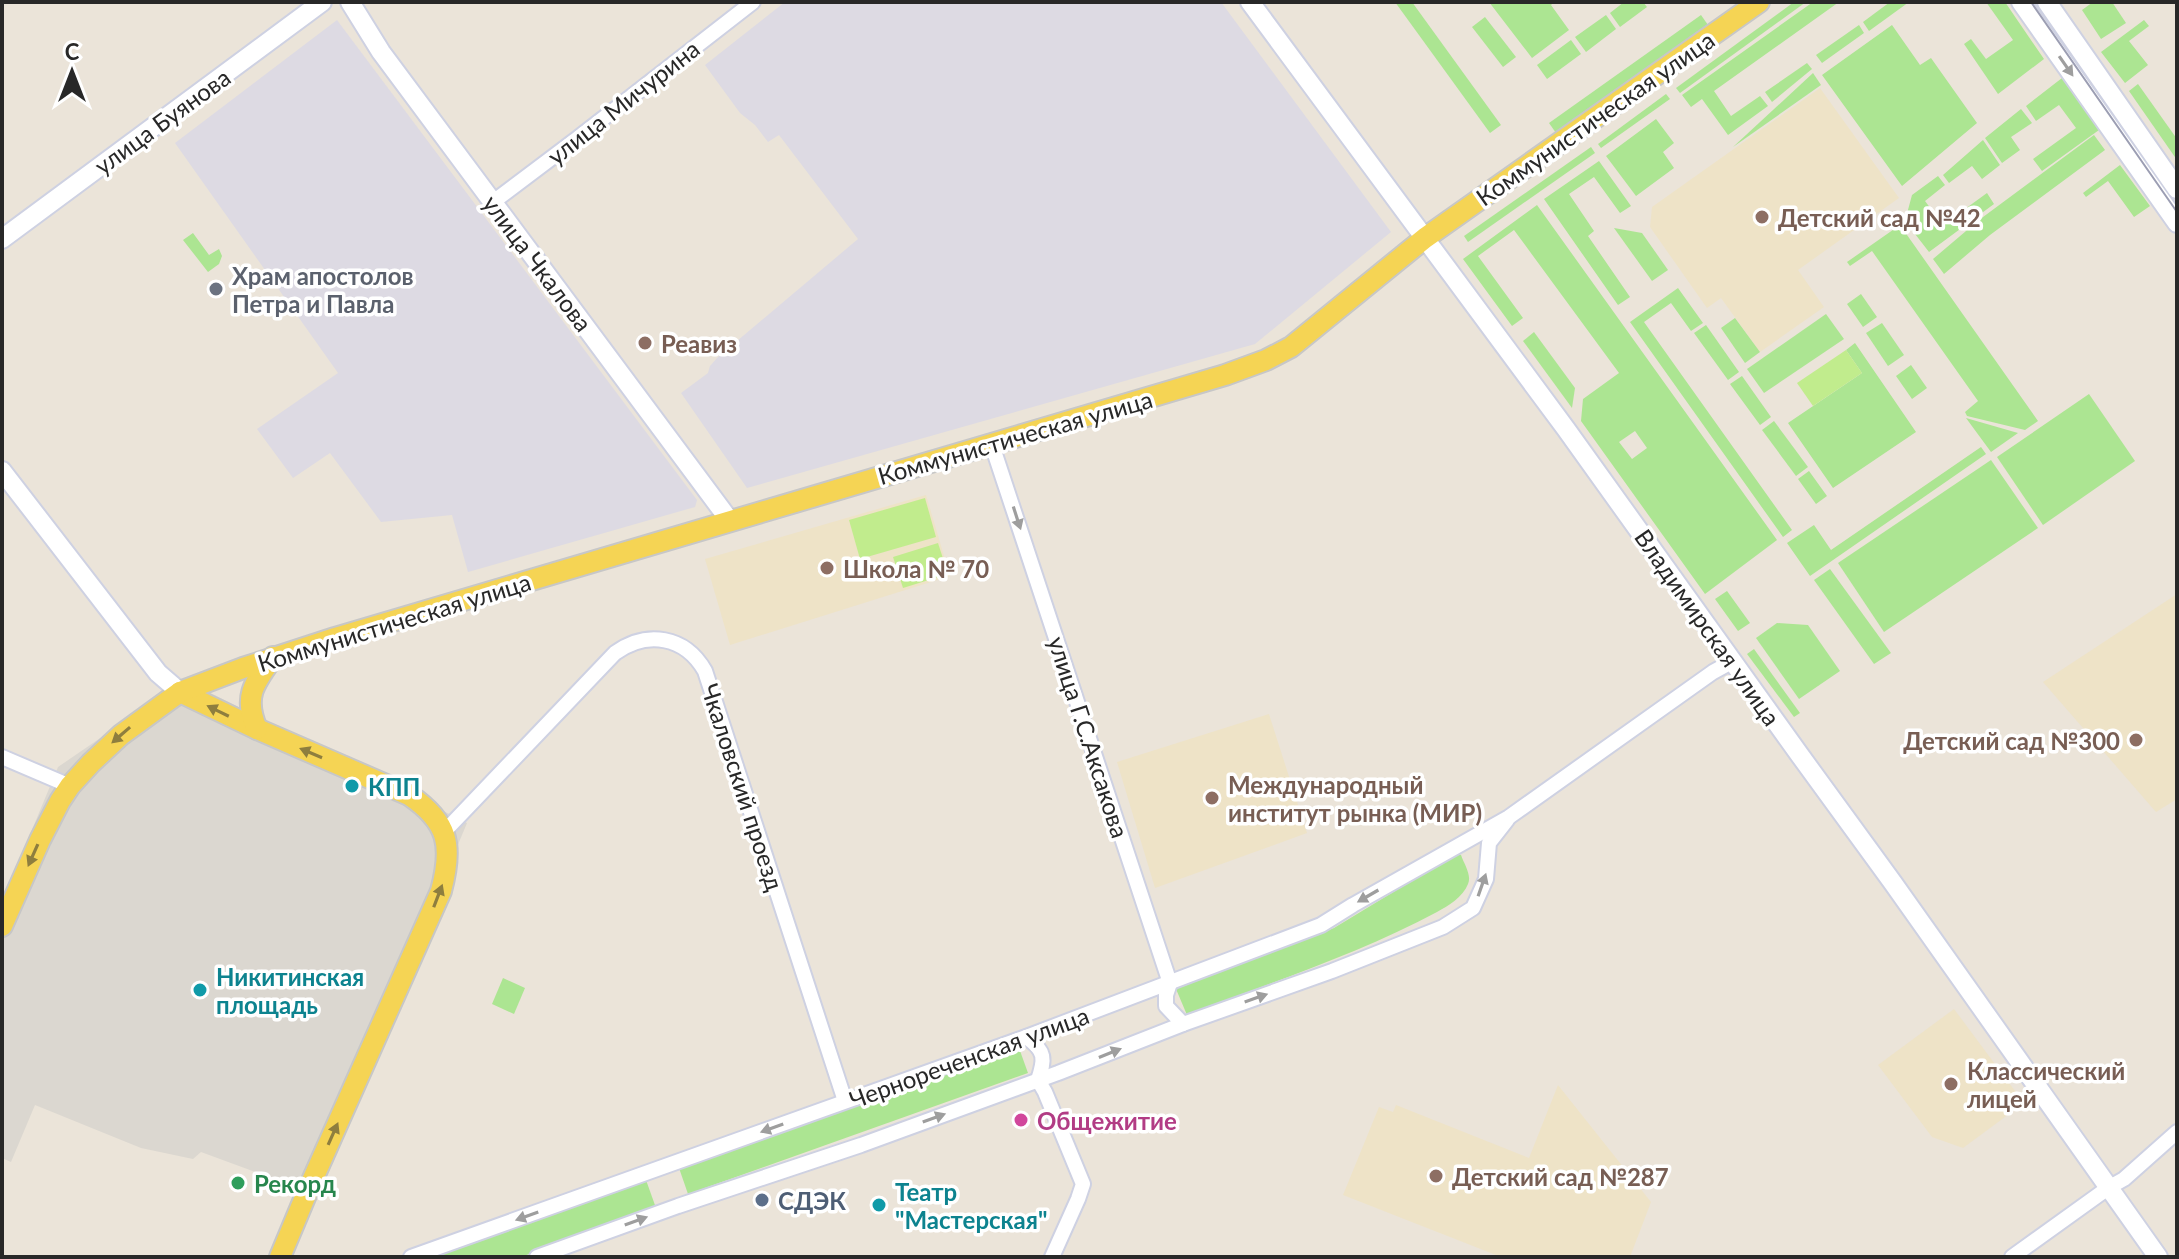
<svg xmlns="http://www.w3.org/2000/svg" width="2179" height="1259" font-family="Lato,sans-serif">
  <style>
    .industrial { fill: #dddae3 }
    .education { fill: #eee3c7 }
    .green { fill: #ace592; fill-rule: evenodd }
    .pitch { fill: #c1ec8d }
    .plaza { fill: #dbd7d0 }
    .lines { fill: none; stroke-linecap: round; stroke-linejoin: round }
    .street-casing { stroke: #ced1e2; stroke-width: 18 }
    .secondary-casing { stroke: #ced1e2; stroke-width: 22 }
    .primary-casing { stroke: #c7c7c7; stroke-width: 24 }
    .street { stroke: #fff; stroke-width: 14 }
    .secondary { stroke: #fff; stroke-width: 18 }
    .primary { stroke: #f5d454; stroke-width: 20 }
    .tram { stroke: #9c9eb3; stroke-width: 2 }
    .oneway { fill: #9e9e9e }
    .oneway2 { fill: #8e7e3e }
    .education-dot { fill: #8d6e63; stroke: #fff; stroke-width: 3 }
    .worship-dot { fill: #6b7280; stroke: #fff; stroke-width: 3 }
    .culture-dot { fill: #0f9aa8; stroke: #fff; stroke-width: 3 }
    .hotel-dot { fill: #d1479c; stroke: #fff; stroke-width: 3 }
    .leisure-dot { fill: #2e9e5b; stroke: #fff; stroke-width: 3 }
    .service-dot { fill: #5c6f8a; stroke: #fff; stroke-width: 3 }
    .labels { text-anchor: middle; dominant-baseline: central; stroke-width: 7; stroke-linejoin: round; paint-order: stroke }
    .street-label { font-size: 24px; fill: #282828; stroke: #fff }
    .education-label { font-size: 24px; font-weight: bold; fill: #785e54; stroke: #fff; text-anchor: start }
    .worship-label { font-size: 24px; font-weight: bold; fill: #5b616d; stroke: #fff; text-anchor: start }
    .culture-label { font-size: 24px; font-weight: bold; fill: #0d838f; stroke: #fff; text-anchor: start }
    .hotel-label { font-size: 24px; font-weight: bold; fill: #b23c85; stroke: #fff; text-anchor: start }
    .leisure-label { font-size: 24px; font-weight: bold; fill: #27864d; stroke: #fff; text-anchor: start }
    .service-label { font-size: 24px; font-weight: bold; fill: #4e5e75; stroke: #fff; text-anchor: start }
  </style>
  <rect width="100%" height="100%" fill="#ebe4d9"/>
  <g class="industrial">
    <polygon points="785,2 1221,2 1391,232 1255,344 747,488 681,393 708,373 710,366 718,357 858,239 779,135 768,142 755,125 740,113 705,65"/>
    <polygon points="337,20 697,500 695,507 468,572 452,515 381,522 330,453 293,478 257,429 338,373 175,143"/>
  </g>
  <g class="education">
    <polygon points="1820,88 1899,198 1798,270 1824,307 1760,352 1721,298 1707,308 1650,227 1652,207"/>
    <polygon points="926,495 950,576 730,645 705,559"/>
    <polygon points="2177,594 2177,799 2156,812 2043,682"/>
    <polygon points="1269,714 1307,833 1155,888 1117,762"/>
    <polygon points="1954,1009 2024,1103 1963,1148 1932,1137 1878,1065"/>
    <polygon points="1558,1085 1651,1202 1630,1257 1501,1257 1343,1195 1379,1107 1393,1112 1396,1105 1529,1158"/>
  </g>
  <g class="green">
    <polygon points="1395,2 1412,2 1501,125 1490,133"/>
    <polygon points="1489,2 1554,2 1551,5 1569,30 1532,58"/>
    <polygon points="1624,2 1643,2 1647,7 1620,27 1610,13"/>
    <polygon points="1794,2 1806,2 1680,93 1676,88"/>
    <polygon points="1813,2 1839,2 1714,91 1731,116 1760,96 1768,106 1728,135 1702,99 1691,107 1682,95"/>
    <polygon points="1890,2 1909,2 1869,31 1863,22"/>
    <polygon points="1986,2 2005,2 2044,59 1998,94 1964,44 1971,39 1986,59 2013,40"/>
    <polygon points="2093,2 2112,2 2126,23 2101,39 2082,10"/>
    <polygon points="1606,15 1616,29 1586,52 1575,37"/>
    <polygon points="1701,15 1708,25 1556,133 1549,123"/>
    <polygon points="1485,17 1516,57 1503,67 1472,27"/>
    <polygon points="2144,20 2149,26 2129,41 2148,65 2125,83 2101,52"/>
    <polygon points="1859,25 1864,33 1822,63 1816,55"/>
    <polygon points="1892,25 1920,65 1931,58 1977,123 1902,186 1822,75"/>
    <polygon points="1571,40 1581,54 1547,79 1537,65"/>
    <polygon points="1807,63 1812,69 1772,102 1765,92"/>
    <polygon points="1813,73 1821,85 1733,147"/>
    <polygon points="2062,78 2099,130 2042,171 2033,159 2076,128 2059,105 2036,121 2026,106"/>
    <polygon points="2138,84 2177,139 2177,160 2129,91"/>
    <polygon points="1666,94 1670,99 1601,148 1598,144"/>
    <polygon points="2021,109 2032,123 2011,137 2020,150 2002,163 1985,138"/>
    <polygon points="1656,119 1674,143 1663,152 1674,168 1636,196 1606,156"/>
    <polygon points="2094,135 2105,150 1990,235 1944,274 1933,259 1979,220"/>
    <polygon points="1983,140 2000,165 1982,179 1972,166 1949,183 1943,175"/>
    <polygon points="1591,147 1595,153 1468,242 1464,236"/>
    <polygon points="1599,161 1631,206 1620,213 1594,177 1569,194 1594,231 1588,236 1630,297 1618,305 1544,199"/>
    <polygon points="2120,165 2150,206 2134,217 2108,181 2086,197 2083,193"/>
    <polygon points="1938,176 1945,185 1925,201 1943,225 1987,193 1994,204 1929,252 1905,221 1912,195"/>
    <path d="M1537,205L1777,540L1705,594L1581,421L1583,399L1619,373L1514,230L1478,256L1523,318L1512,326L1463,259ZM1635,431L1647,448L1632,459L1619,442Z"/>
    <polygon points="1900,225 2038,421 2025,430 1967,416 1965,412 1978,401 1872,251 1850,266 1847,262"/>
    <polygon points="1614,228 1642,233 1668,270 1652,281"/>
    <polygon points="193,233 209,255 219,249 222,256 219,264 208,272 183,240"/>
    <polygon points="1678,288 1703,323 1691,331 1671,303 1644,322 1792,530 1783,537 1630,322"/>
    <polygon points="1861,294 1877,317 1863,327 1847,304"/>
    <polygon points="1826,314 1844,339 1764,393 1747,369"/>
    <polygon points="1735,318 1760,352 1745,363 1721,328"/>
    <polygon points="1882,323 1904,355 1888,366 1866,333"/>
    <polygon points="1706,325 1739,372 1728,380 1694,333"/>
    <polygon points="1534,332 1575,388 1572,408 1523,341"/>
    <polygon points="1855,343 1916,432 1833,488 1788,423 1862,373 1846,350"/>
    <polygon points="1911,365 1927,388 1912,399 1896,376"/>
    <polygon points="1742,376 1771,417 1760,425 1730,384"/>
    <polygon points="2089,394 2135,461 2043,525 1997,457"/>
    <polygon points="1966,418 2018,433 1991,452"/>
    <polygon points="1774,421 1808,467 1796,476 1762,430"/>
    <polygon points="1981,447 1986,454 1810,576 1787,543 1814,525 1831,550"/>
    <polygon points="1991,460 2038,528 1884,632 1838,563"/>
    <polygon points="1809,471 1827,496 1816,504 1798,479"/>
    <polygon points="1830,569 1891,653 1874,664 1814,580"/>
    <polygon points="1727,591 1750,623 1738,631 1715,599"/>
    <polygon points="1777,623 1808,625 1840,671 1799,699 1756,638"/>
    <polygon points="1754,649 1800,713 1794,717 1747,654"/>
    <path d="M1456,854L1461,855C1464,864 1472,875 1468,884C1463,897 1448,906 1437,912C1359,954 1269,983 1187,1015L1176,989L1334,928Z"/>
    <polygon points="503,978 525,988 514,1014 492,1004"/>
    <polygon points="1019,1048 1028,1073 688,1194 679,1168"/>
    <polygon points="646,1180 656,1208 521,1257 435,1257"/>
  </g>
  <g class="pitch">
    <polygon points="1846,350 1862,373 1813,406 1797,383"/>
    <polygon points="925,498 936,537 860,559 849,520"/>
    <polygon points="938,543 948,574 903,588 893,557"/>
  </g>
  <polygon class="plaza" points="185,680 467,823 313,1193 201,1152 193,1159 141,1148 35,1105 11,1162 2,1158 2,902 58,767"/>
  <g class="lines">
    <g class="street-casing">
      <g id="street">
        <polyline points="493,202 578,138 753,2"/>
        <polyline points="992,445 1170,983 1166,995 1166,1006 1183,1024"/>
        <polyline points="2,757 70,786"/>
        <path d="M445,831L615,653C647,630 685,636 705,671L845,1101"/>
        <path d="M1026,1037C1046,1051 1045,1059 1038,1080"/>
        <polyline points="1038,1080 1045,1092 1083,1184 1078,1199 1052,1257"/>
        <polyline points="411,1257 1026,1037 1321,925 1353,905 1509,817 1713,672 1733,661"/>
        <polyline points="537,1257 678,1206 861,1145 1058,1073 1183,1024 1332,971 1443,927 1473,908 1486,879 1489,843 1507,820"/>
        <polyline points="2012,1257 2108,1188 2124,1179 2177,1132"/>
      </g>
    </g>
    <g class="secondary-casing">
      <g id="secondary">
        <polyline points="350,2 381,52 730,521"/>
        <polyline points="1250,2 1566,429 1799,754 1893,883 2158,1257"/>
        <polyline points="2021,2 2177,223"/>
        <polyline points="2047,2 2177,189"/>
        <polyline points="2,239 322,2"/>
        <polyline points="2,471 158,673 180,692"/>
      </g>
    </g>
    <g class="primary-casing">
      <g id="primary">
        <path d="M180,692L257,729L409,795C449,822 453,846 441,891L308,1190L280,1257"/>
        <path d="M257,729C243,697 254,683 273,657"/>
        <polyline points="2,926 40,840 60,801 70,786 91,763 121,735 180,692 243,668 335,638 1225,375 1266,360 1291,347 1425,238 1759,2"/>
      </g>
    </g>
    <use href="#street" class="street"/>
    <use href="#secondary" class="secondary"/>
    <use href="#primary" class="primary"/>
    <polyline class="tram" points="2031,2 2177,212"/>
  </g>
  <defs><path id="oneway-solid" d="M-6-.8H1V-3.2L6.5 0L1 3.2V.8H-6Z" transform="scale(2)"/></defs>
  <g class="oneway">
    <use href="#oneway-solid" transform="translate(2066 66) rotate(55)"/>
    <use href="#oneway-solid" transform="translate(1017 518) rotate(72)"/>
    <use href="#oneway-solid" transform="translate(1482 885) rotate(-71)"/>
    <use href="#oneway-solid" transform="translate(1368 896) rotate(150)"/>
    <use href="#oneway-solid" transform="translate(1256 998) rotate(-19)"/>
    <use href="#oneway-solid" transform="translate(1110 1053) rotate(-22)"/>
    <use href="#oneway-solid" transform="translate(934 1118) rotate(-20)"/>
    <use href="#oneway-solid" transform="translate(772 1128) rotate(160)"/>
    <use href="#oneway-solid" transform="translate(527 1216) rotate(160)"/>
    <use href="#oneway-solid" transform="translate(636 1221) rotate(-20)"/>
  </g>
  <g class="oneway2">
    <use href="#oneway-solid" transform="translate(218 711) rotate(-154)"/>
    <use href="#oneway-solid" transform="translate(121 735) rotate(139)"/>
    <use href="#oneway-solid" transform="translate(311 753) rotate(-157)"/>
    <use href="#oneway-solid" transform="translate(33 855) rotate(114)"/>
    <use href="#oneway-solid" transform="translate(438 896) rotate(-69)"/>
    <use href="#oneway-solid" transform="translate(333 1134) rotate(-66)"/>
  </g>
  <g class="education-dot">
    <circle cx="1762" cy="217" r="8"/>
    <circle cx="645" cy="343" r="8"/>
    <circle cx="827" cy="568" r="8"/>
    <circle cx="2136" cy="740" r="8"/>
    <circle cx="1212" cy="798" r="8"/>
    <circle cx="1951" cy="1084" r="8"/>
    <circle cx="1436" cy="1176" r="8"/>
  </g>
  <circle class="worship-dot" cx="216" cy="289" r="8"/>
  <g class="culture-dot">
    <circle cx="352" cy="786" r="8"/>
    <circle cx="200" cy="990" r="8"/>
    <circle cx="879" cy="1205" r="8"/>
  </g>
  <circle class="hotel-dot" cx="1021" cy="1120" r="8"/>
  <circle class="leisure-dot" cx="238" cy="1183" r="8"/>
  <circle class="service-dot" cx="762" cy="1200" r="8"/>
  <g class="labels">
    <g class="street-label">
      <text transform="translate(623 102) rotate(-38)">улица Мичурина</text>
      <text transform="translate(1595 118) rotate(-35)">Коммунистическая улица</text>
      <text transform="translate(162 121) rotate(-36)">улица Буянова</text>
      <text transform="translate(538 263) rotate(53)">улица Чкалова</text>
      <text transform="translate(1015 437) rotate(-16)">Коммунистическая улица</text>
      <text transform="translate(394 622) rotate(-17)">Коммунистическая улица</text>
      <text transform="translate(1708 627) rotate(55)">Владимирская улица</text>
      <text transform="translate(1089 737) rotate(72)">улица Г.С.Аксакова</text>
      <text transform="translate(743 787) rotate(72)">Чкаловский проезд</text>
      <text transform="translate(969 1057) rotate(-20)">Чернореченская улица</text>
    </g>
    <g class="education-label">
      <text x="1778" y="217">Детский сад №42</text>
      <text x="661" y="343">Реавиз</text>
      <text x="843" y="568">Школа № 70</text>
      <text x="2120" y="740" text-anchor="end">Детский сад №300</text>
      <text x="1228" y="784">Международный<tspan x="1228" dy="28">институт рынка (МИР)</tspan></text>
      <text x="1967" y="1070">Классический<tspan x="1967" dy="28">лицей</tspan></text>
      <text x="1452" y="1176">Детский сад №287</text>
    </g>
    <g class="worship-label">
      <text x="232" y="275">Храм апостолов<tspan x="232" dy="28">Петра и Павла</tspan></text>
    </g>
    <g class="culture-label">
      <text x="368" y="786">КПП</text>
      <text x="216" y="976">Никитинская<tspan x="216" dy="28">площадь</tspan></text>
      <text x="895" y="1191">Театр<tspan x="895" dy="28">"Мастерская"</tspan></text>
    </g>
    <g class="hotel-label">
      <text x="1037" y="1120">Общежитие</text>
    </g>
    <g class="leisure-label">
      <text x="254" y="1183">Рекорд</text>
    </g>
    <g class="service-label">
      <text x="778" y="1200">СДЭК</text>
    </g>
  </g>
  <rect width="2179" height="1259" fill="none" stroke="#282828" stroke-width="8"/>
  <g transform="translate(72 72)" stroke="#ffffff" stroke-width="6" paint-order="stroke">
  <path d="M0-6L14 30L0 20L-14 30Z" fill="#282828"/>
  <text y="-12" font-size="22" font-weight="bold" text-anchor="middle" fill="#282828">С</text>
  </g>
</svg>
